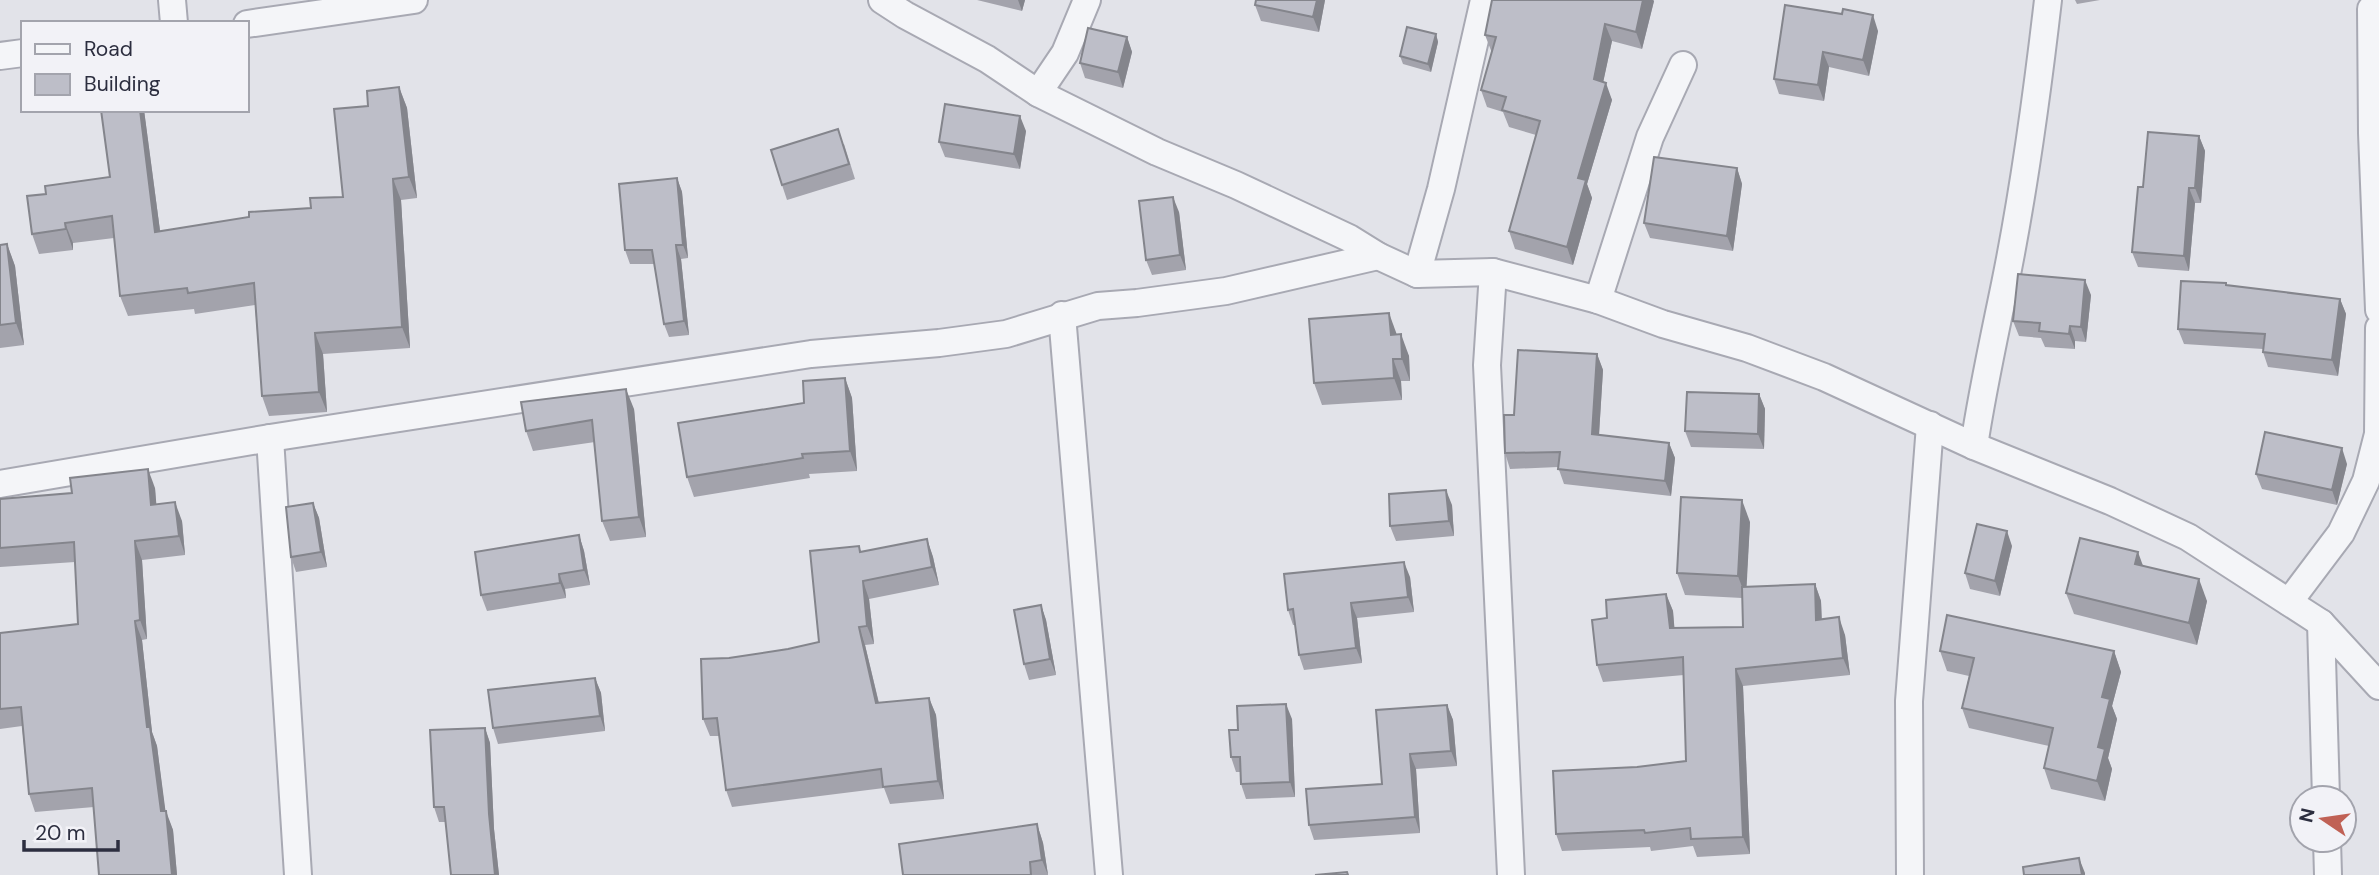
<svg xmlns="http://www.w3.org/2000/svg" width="2379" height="875" font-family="'DM Sans',sans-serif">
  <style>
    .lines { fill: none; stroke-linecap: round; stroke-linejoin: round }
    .minor-casing { stroke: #a8a9b3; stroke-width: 30 }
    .minor { stroke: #f4f5f8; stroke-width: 26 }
    .wall { fill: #a3a3ac }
    .shaded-wall { fill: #84858c }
    .building { fill: #bdbec8; stroke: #84858c; stroke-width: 2 }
  </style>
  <rect width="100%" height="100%" fill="#e2e3e9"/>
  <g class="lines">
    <g class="minor-casing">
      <g id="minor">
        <polyline points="172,0 174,23"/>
        <polyline points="882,0 905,15 987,59 1038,93 1157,152 1236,185 1349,238 1378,256 1417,274 1493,272 1598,300 1663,324 1747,348 1824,377 1974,446 2110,501 2188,537 2321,623 2379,686"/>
        <polyline points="2371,9 2372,133 2379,310"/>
        <polyline points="247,24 414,0"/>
        <polyline points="0,56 23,53"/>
        <polyline points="1038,93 1065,53 1087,0"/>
        <polyline points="1493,272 1487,365 1511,875"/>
        <polyline points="1417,274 1441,189 1484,0"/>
        <polyline points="1598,300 1650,137 1683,65"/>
        <polyline points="1062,315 1109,875"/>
        <polyline points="270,438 298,875"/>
        <path d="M1974,446C1982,392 1994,338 2005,284C2024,191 2037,95 2048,0"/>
        <polyline points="0,484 270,438 811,354 939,343 1006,334 1098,306 1137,303 1226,291 1378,256"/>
        <polyline points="2289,602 2341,533 2366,481 2378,434 2379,328"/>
        <polyline points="2321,623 2326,798"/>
        <polyline points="2327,840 2328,875"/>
        <polyline points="1910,875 1909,701 1930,425"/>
      </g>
    </g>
    <use href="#minor" class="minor"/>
  </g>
  <g class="wall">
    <polygon points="977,0 1025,0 1022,11"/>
    <polygon points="1325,0 1319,32 1261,21 1255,5"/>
    <polygon points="1492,0 1653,0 1654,1 1642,49 1612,41 1603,82 1612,100 1587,184 1592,198 1573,265 1515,249 1509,231 1536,135 1509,127 1503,112 1487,107 1481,90 1492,53 1485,35"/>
    <polygon points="2075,0 2100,0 2077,4"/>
    <polygon points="1842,14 1878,31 1869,76 1829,67 1824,101 1779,94 1774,79"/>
    <polygon points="1436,34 1438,42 1431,72 1403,64 1400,56"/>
    <polygon points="1127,37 1132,52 1123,88 1085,78 1080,63"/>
    <polygon points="399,87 407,108 417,198 401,200 410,348 323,354 327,412 269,416 262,396 255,305 195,314 194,309 128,316 120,296 114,238 73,243 73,250 39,254 32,234 46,194 110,177 144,110 160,231 311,208 343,197 368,106"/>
    <polygon points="1026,131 1020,169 945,157 939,142"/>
    <polygon points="2199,136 2205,151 2201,203 2195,203 2189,271 2138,267 2132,252 2143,187"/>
    <polygon points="844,144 855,179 787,200 782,185"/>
    <polygon points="1737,168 1742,184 1733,251 1650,238 1644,223"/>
    <polygon points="677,178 682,192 688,258 681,259 689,335 669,337 664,324 654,264 630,264 625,250"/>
    <polygon points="1179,212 1186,270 1152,275 1146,260"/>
    <polygon points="7,244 15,266 24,345 0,348 0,245"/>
    <polygon points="2227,285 2340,299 2346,314 2338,376 2268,367 2263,352 2263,349 2184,344 2178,329"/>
    <polygon points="2091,295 2086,342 2075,341 2075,349 2045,347 2041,338 2019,336 2013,321"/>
    <polygon points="1397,334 1409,356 1410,381 1401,381 1402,400 1322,405 1314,383"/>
    <polygon points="1597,354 1603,370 1599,435 1669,443 1675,458 1671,496 1564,484 1558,467 1510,469 1505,453 1514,415"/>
    <polygon points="845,378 852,398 857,471 809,474 810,478 694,497 687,477"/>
    <polygon points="1759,394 1765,409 1764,449 1691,447 1685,431"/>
    <polygon points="634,409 646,537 610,541 602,521 595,442 533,451 526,431"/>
    <polygon points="2347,464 2337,505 2262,489 2256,474"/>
    <polygon points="155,488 156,505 182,521 185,555 142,560 147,639 142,640 152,732 157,746 165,811 173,830 177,875 99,875 94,807 35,812 29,794 22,726 0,729 0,633 78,624 75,562 0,567 0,499"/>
    <polygon points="313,503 319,518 327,567 296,572 291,557"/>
    <polygon points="1452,505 1454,536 1396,541 1390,526"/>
    <polygon points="1750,522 1746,587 1815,584 1821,601 1822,619 1845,635 1850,675 1743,686 1750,854 1697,857 1693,846 1651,851 1650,847 1562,851 1556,834 1637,767 1686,761 1684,675 1603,682 1597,665 1607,618 1666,594 1673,611 1674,628 1743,627 1742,598 1685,595 1677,573"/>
    <polygon points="579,535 584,551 590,585 565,589 566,598 487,611 481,595"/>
    <polygon points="927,539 933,557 939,585 869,599 874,644 865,645 879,703 929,698 936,715 944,799 890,804 884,788 732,807 726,790 719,736 710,736 703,719 788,649 819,642 859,546 861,552"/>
    <polygon points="2012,546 2000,596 1970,589 1965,573"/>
    <polygon points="2143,566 2207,601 2197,645 2074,614 2066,593"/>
    <polygon points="1410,577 1414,612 1357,618 1362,663 1304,670 1299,655 1295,625 1293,625 1288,610"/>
    <polygon points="1041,605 1046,620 1056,675 1029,680 1024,664"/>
    <polygon points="1940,651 2114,651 2121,672 2112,706 2117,719 2108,758 2112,769 2105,801 2051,789 2044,768 2049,746 1969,728 1962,708 1969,676 1947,671"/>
    <polygon points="595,678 601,693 605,731 498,744 493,728"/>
    <polygon points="1447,705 1453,720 1457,766 1416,769 1420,833 1314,840 1309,825 1382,784"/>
    <polygon points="1292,719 1295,797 1246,799 1241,784 1240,772 1236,772 1231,757 1238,730"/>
    <polygon points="485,728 490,743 494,829 499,875 451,875 446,822 439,822 434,807"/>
    <polygon points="1037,824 1043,843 1048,875 903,875"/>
  </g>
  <g class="shaded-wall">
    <polygon points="1018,0 1025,0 1022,11"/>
    <polygon points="1317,0 1325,0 1319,32 1313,17"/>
    <polygon points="1643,0 1653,0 1654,1 1642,49 1636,32"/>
    <polygon points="1873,15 1878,31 1869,76 1863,60"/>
    <polygon points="1605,24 1612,41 1600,97 1594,79"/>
    <polygon points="1436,34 1438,42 1431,72 1428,64"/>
    <polygon points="1127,37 1132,52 1123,88 1118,72"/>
    <polygon points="1823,52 1829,67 1824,101 1818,85"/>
    <polygon points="1606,83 1612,100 1587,184 1592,198 1573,265 1567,247 1578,178"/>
    <polygon points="399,87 407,108 417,198 409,177"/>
    <polygon points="140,110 144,110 163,253 155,232"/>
    <polygon points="1020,116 1026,131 1020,169 1014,154"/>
    <polygon points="2199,136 2205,151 2201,203 2195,188"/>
    <polygon points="1737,168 1742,184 1733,251 1727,236"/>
    <polygon points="677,178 682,192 688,258 683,245"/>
    <polygon points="393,179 401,200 410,348 402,327"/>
    <polygon points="2189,188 2195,203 2189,271 2184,256"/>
    <polygon points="1173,197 1179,212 1186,270 1180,255"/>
    <polygon points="65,223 73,243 73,250 66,229"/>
    <polygon points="7,244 15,266 24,345 16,323"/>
    <polygon points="676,245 681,259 689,335 684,321"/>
    <polygon points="2085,280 2091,295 2086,342 2081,327"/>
    <polygon points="2340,299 2346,314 2338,376 2332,360"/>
    <polygon points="1389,313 1397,335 1391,335"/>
    <polygon points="2070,326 2075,341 2075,349 2069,334"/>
    <polygon points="315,333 323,354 327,412 319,392"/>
    <polygon points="1401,334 1409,356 1410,381 1402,359"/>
    <polygon points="1597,354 1603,370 1598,450 1592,434"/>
    <polygon points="1393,359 1401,381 1402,400 1394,378"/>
    <polygon points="845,378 852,398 857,471 850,451"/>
    <polygon points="626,389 634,409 646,537 639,517"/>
    <polygon points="1759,394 1765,409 1764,449 1758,434"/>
    <polygon points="1669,443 1675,458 1671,496 1665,481"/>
    <polygon points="2342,448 2347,464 2337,505 2332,490"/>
    <polygon points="148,469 155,488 158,524 151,505"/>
    <polygon points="1446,490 1452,505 1454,536 1449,521"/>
    <polygon points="1742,500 1750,522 1746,598 1738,576"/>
    <polygon points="175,502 182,521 185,555 179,536"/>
    <polygon points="313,503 319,518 327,567 321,552"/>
    <polygon points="2007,531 2012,546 2000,596 1995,581"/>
    <polygon points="579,535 584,551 590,585 584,570"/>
    <polygon points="927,539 933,557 939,585 932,567"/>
    <polygon points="135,541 142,560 147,639 140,620"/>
    <polygon points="2138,552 2146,574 2135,564"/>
    <polygon points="1404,562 1410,577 1414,612 1408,597"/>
    <polygon points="559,574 565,589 566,598 560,583"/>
    <polygon points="2199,579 2207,601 2197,645 2189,623"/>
    <polygon points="863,581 869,599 874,644 867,626"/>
    <polygon points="1815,584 1821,601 1822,637 1816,620"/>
    <polygon points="1666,594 1673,611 1676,646 1670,628"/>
    <polygon points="1351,603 1357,618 1362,663 1356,648"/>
    <polygon points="1041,605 1046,620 1056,675 1050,659"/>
    <polygon points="1839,617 1845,635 1850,675 1843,658"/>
    <polygon points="135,621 142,640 152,732 157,746 168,830 161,811 147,727"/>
    <polygon points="859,627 865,645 883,721 876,703"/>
    <polygon points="2114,651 2121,672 2112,706 2117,719 2108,758 2112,769 2105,801 2097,781 2098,747 2102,697"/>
    <polygon points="1736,669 1743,686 1750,854 1743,837"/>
    <polygon points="595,678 601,693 605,731 600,716"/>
    <polygon points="929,698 936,715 944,799 938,781"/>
    <polygon points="1286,704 1292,719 1295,797 1290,782"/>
    <polygon points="1447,705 1453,720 1457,766 1451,751"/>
    <polygon points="485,728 490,743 494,829 499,875 495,875 489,814"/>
    <polygon points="1410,754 1416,769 1420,833 1415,817"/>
    <polygon points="166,811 173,830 177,875 172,875"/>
    <polygon points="1037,824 1043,843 1048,875 1042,860"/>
    <polygon points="2079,858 2085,873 2085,875 2082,875"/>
  </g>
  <g class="building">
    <polygon points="1256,0 1317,0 1313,17 1255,5"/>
    <polygon points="1492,0 1643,0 1636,32 1605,24 1594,79 1606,83 1578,178 1586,180 1567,247 1509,231 1540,121 1502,110 1506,97 1481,90 1496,37 1485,35"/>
    <polygon points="1785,5 1842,14 1843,9 1873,15 1863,60 1823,52 1818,85 1774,79"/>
    <polygon points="1407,27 1436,34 1428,64 1400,56"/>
    <polygon points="1088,28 1127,37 1118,72 1080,63"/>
    <polygon points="399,87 409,177 393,179 402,327 315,333 319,392 262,396 254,283 188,293 187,288 120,296 112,216 65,223 66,229 32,234 27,196 46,194 45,186 110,177 101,110 140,110 155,232 249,217 249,212 311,208 310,198 343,197 334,109 368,106 367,91"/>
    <polygon points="945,104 1020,116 1014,154 939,142"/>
    <polygon points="838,129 849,164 782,185 771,150"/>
    <polygon points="2148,132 2199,136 2195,188 2189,188 2184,256 2132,252 2138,187 2143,187"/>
    <polygon points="1654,157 1737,168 1727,236 1644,223"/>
    <polygon points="677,178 683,245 676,245 684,321 664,324 652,250 625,250 619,184"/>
    <polygon points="1173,197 1180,255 1146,260 1139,201"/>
    <polygon points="7,244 16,323 0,325 0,245"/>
    <polygon points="2018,274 2085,280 2081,327 2070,326 2069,334 2039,331 2040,323 2013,321"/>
    <polygon points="2181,281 2226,283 2226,285 2340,299 2332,360 2263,352 2265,334 2178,329"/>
    <polygon points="1389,313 1391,335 1401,334 1402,359 1393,359 1394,378 1314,383 1309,319"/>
    <polygon points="1518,350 1597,354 1592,434 1669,443 1665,481 1558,469 1560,452 1505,453 1504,415 1514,415"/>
    <polygon points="845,378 850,451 802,454 803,458 687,477 678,423 804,403 803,381"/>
    <polygon points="626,389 639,517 602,521 592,420 526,431 521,402"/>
    <polygon points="1687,392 1759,394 1758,434 1685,431"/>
    <polygon points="2265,432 2342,448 2332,490 2256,474"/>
    <polygon points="148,469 151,505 175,502 179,536 135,541 140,620 135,621 147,727 150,727 161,811 166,811 172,875 99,875 92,788 29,794 21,707 0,709 0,633 78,624 74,542 0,548 0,499 72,493 70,478"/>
    <polygon points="1446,490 1449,521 1390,526 1389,494"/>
    <polygon points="1681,497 1742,500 1738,576 1677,573"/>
    <polygon points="313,503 321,552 291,557 286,507"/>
    <polygon points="1977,524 2007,531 1995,581 1965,573"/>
    <polygon points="579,535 584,570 559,574 560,583 481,595 475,552"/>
    <polygon points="2080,538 2138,552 2135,564 2199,579 2189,623 2066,593"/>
    <polygon points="927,539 932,567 863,581 867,626 859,627 876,703 929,698 938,781 883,787 881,769 726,790 717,718 703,719 701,659 729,658 788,649 819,642 810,551 859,546 860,552"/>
    <polygon points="1404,562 1408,597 1351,603 1356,648 1299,655 1293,609 1288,610 1284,574"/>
    <polygon points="1815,584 1816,620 1839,617 1843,658 1736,669 1743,837 1691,839 1690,828 1645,833 1644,830 1556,834 1553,771 1637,767 1686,761 1683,657 1597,665 1592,620 1607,618 1606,600 1666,594 1670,628 1743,627 1742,587"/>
    <polygon points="1041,605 1050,659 1024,664 1014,610"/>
    <polygon points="1947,615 2114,651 2102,697 2110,699 2098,747 2105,749 2097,781 2044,768 2053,728 1962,708 1974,658 1940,651"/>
    <polygon points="595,678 600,716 493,728 488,690"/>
    <polygon points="1286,704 1290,782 1241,784 1240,757 1231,757 1229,730 1238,730 1237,706"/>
    <polygon points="1447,705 1451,751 1410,754 1415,817 1309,825 1306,789 1382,784 1376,710"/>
    <polygon points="485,728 489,814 495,875 451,875 444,807 434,807 430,730"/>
    <polygon points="1037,824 1042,860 1030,862 1031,875 903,875 899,844"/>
    <polygon points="2079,858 2082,875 2024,875 2023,867"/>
    <polygon points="1347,872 1348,875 1315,875"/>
  </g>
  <rect x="21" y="21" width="228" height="91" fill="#f2f2f7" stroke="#a3a4ad" stroke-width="2"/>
  <rect x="35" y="44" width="35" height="10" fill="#f4f5f8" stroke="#a3a4ad" stroke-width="2"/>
  <text x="84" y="56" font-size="21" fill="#2c2e3f">Road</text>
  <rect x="35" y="74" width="35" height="21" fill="#bdbec8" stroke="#a3a4ad" stroke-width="2"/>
  <text x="84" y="91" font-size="21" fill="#2c2e3f">Building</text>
  <g transform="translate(2323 819) rotate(283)"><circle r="33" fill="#f2f2f7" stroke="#a3a4ad" stroke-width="2"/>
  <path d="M0-5L12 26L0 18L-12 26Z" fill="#c06155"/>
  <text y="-10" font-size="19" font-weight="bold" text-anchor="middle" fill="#2c2e3f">N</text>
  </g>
  <path d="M24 840v10h94v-10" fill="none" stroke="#2c2e3f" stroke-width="3.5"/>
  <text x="35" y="840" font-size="21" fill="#2c2e3f" stroke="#f2f2f7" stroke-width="5" paint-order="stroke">20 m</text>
</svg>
